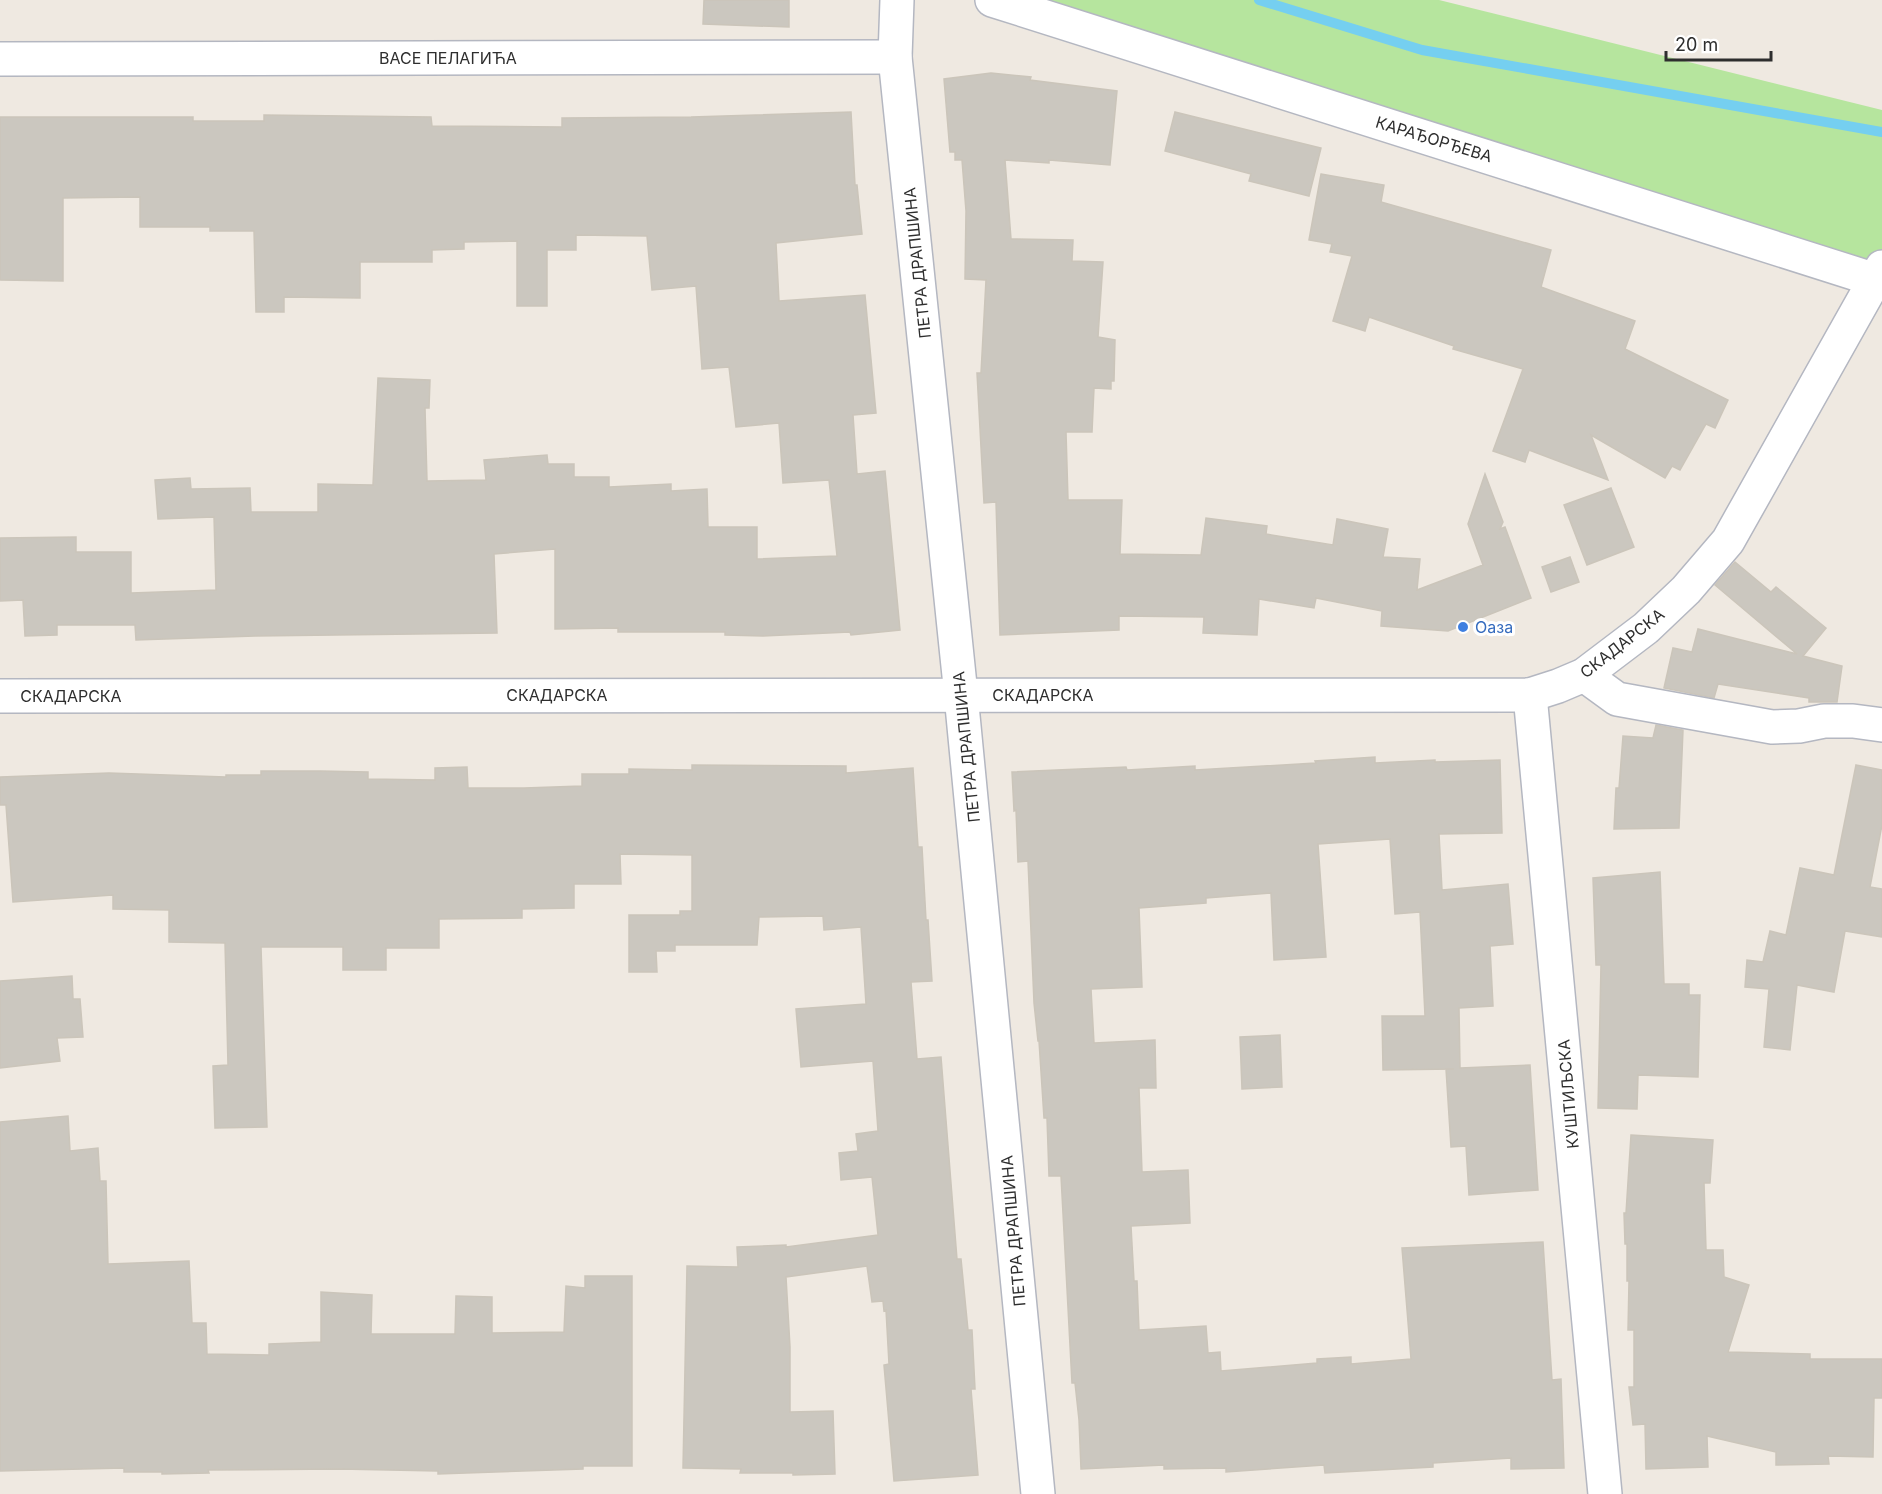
<svg xmlns="http://www.w3.org/2000/svg" width="1882" height="1494" font-family="Inter,sans-serif">
  <style>
    .green { fill: #b6e59e }
    .lines { fill: none; stroke-linecap: round; stroke-linejoin: round }
    .stream { stroke: #75cff0; stroke-width: 10 }
    .building { fill: #cbc7bf; stroke: #cbc5ba; stroke-width: 1.5 }
    .street-casing { stroke: #b4b7c1; stroke-width: 36 }
    .street { stroke: #fff; stroke-width: 33 }
    .shop-dot { fill: #3f7fe0; stroke: #fff; stroke-width: 2 }
    .labels { text-anchor: middle; dominant-baseline: central; stroke-width: 6; stroke-linejoin: round; paint-order: stroke }
    .street-label { font-size: 16px; fill: #2e2e2e; stroke: #fff }
    .shop-label { font-size: 16px; fill: #366cbe; stroke: #fff; text-anchor: start }
  </style>
  <rect width="100%" height="100%" fill="#efe9e1"/>
  <polygon class="green" points="991,0 1439,0 1882,110 1882,265"/>
  <g class="lines">
    <polyline class="stream" points="1259,0 1422,50 1882,132"/>
  </g>
  <g class="building">
    <polygon points="704,0 789,0 789,27 703,24"/>
    <polygon points="991,73 1031,77 1030,80 1117,91 1110,165 1049,160 1049,163 1005,160 1011,239 1073,240 1072,261 1103,262 1098,337 1115,340 1114,381 1111,381 1111,389 1094,388 1092,432 1066,432 1068,500 1122,500 1120,554 1201,555 1206,518 1267,526 1266,534 1333,545 1337,519 1388,529 1383,557 1420,559 1417,590 1483,565 1468,524 1485,474 1503,522 1500,529 1505,527 1531,598 1448,631 1381,626 1382,611 1316,598 1314,608 1259,599 1257,635 1203,633 1204,617 1119,616 1119,630 1000,635 996,502 984,503 977,373 981,373 986,280 965,279 966,211 962,160 955,160 955,152 950,152 944,79"/>
    <polygon points="851,112 855,185 857,185 862,234 776,243 779,301 865,295 876,413 853,415 857,474 885,471 900,630 851,635 850,632 763,636 725,635 725,632 618,632 618,628 555,629 555,549 494,554 497,633 255,636 136,640 135,625 57,625 57,635 25,636 23,600 0,601 0,538 76,537 76,552 131,552 131,593 216,590 214,517 158,519 155,480 190,478 191,489 250,488 251,512 318,512 318,484 373,485 378,378 430,380 429,408 425,408 427,481 486,480 484,460 547,455 548,464 574,464 574,477 609,477 609,487 671,484 671,491 707,489 708,527 757,527 757,559 837,556 829,480 783,483 779,423 736,427 729,367 702,369 696,286 652,290 647,236 576,235 576,250 547,250 547,306 517,306 517,241 464,242 464,249 432,250 432,262 360,262 360,298 284,297 284,312 256,312 254,231 210,231 210,227 140,227 140,197 63,198 63,281 0,280 0,117 193,117 193,121 264,121 264,115 431,117 432,126 562,127 562,118 691,117"/>
    <polygon points="1175,112 1321,148 1309,196 1249,181 1251,174 1165,151"/>
    <polygon points="1321,174 1384,185 1381,202 1551,250 1541,287 1635,321 1625,349 1728,400 1715,428 1706,424 1680,470 1672,466 1665,478 1591,435 1608,480 1529,450 1525,462 1493,451 1523,369 1453,349 1454,346 1369,317 1365,331 1333,321 1352,256 1330,252 1332,244 1309,240"/>
    <polygon points="1611,488 1634,547 1587,565 1564,505"/>
    <polygon points="1570,557 1579,582 1551,592 1542,567"/>
    <polygon points="1735,562 1771,592 1776,587 1826,628 1803,656 1842,666 1837,702 1809,702 1809,698 1718,684 1714,698 1664,688 1673,648 1692,652 1698,629 1797,654 1715,585"/>
    <polygon points="1656,725 1683,730 1679,828 1614,829 1616,788 1619,788 1623,736 1653,738"/>
    <polygon points="1375,757 1375,763 1435,760 1435,762 1500,760 1502,833 1439,834 1442,890 1508,884 1513,944 1490,946 1493,1006 1459,1008 1460,1068 1530,1065 1538,1190 1469,1195 1466,1146 1451,1147 1446,1069 1454,1069 1383,1070 1382,1016 1425,1016 1420,912 1395,914 1390,839 1318,844 1326,957 1274,960 1271,893 1206,898 1206,903 1139,908 1142,987 1091,989 1094,1043 1155,1040 1156,1088 1139,1088 1142,1172 1188,1170 1190,1223 1131,1226 1134,1281 1137,1281 1139,1330 1206,1326 1208,1353 1220,1352 1221,1371 1317,1363 1317,1359 1351,1357 1351,1364 1411,1359 1402,1248 1543,1242 1552,1380 1561,1379 1564,1468 1511,1469 1511,1458 1433,1463 1433,1467 1325,1473 1324,1465 1226,1472 1226,1468 1164,1469 1164,1465 1081,1469 1079,1420 1075,1383 1072,1383 1061,1176 1049,1176 1047,1118 1044,1118 1039,1041 1038,1041 1034,1003 1028,861 1018,862 1016,810 1014,811 1012,772 1126,767 1127,770 1195,766 1195,770 1316,763 1315,761"/>
    <polygon points="692,765 846,766 846,773 913,768 918,847 922,847 926,920 928,920 932,981 911,982 917,1059 941,1057 957,1259 961,1259 968,1330 972,1330 975,1389 971,1389 978,1475 894,1481 884,1365 889,1364 886,1310 884,1311 883,1301 872,1302 867,1266 786,1277 790,1347 790,1412 833,1411 835,1474 793,1475 793,1473 740,1473 741,1469 683,1468 687,1266 738,1267 737,1247 786,1245 786,1247 878,1235 872,1177 841,1180 839,1153 858,1151 856,1134 878,1131 873,1061 801,1067 796,1009 866,1004 861,927 824,930 823,916 759,917 757,945 675,945 675,951 656,951 657,972 629,972 629,915 680,915 680,911 692,911 692,855 620,854 621,884 574,884 574,908 522,909 522,918 439,919 439,948 386,948 386,970 343,970 343,947 261,947 267,1127 215,1128 213,1066 228,1065 225,943 169,942 169,910 113,909 113,895 13,902 6,805 0,805 0,777 109,773 226,777 226,775 261,775 261,771 320,771 368,772 368,779 435,780 435,768 467,767 468,788 524,788 582,786 582,774 629,774 629,769 692,770"/>
    <polygon points="1856,765 1882,770 1882,825 1870,887 1882,889 1882,937 1845,931 1834,992 1797,985 1790,1050 1764,1047 1769,989 1745,987 1747,960 1763,962 1770,931 1786,935 1800,868 1834,875"/>
    <polygon points="1660,872 1664,984 1689,984 1689,995 1700,995 1698,1077 1638,1075 1637,1109 1598,1108 1601,965 1596,965 1593,878"/>
    <polygon points="72,976 73,999 80,999 83,1037 57,1038 60,1061 0,1068 0,981"/>
    <polygon points="1280,1035 1282,1087 1242,1089 1240,1037"/>
    <polygon points="68,1116 70,1151 98,1148 100,1181 106,1181 108,1264 189,1261 192,1323 206,1323 207,1354 269,1355 269,1344 321,1342 321,1292 372,1295 371,1334 455,1334 456,1296 492,1297 492,1333 564,1332 566,1286 585,1288 585,1276 632,1276 632,1466 583,1466 583,1469 438,1474 438,1471 339,1469 208,1470 209,1473 162,1474 162,1472 124,1472 124,1468 0,1471 0,1122"/>
    <polygon points="1631,1135 1713,1140 1710,1183 1704,1183 1706,1250 1723,1250 1724,1277 1749,1285 1728,1352 1810,1354 1810,1359 1882,1359 1882,1398 1874,1398 1873,1457 1828,1456 1829,1464 1776,1465 1776,1452 1707,1436 1708,1467 1646,1469 1645,1424 1633,1425 1629,1387 1634,1387 1634,1330 1628,1330 1629,1281 1627,1281 1627,1244 1625,1244 1624,1213 1626,1213"/>
  </g>
  <g class="lines">
    <g class="street-casing">
      <g id="street">
        <polyline points="897,0 895,57 961,695 1038,1494"/>
        <polyline points="992,0 1882,282"/>
        <polyline points="0,59 895,57"/>
        <polyline points="1584,675 1617,699 1772,727 1799,726 1824,721 1853,721 1882,725"/>
        <polyline points="1530,695 1605,1494"/>
        <polyline points="0,696 1530,695 1558,686 1584,675 1646,628 1686,590 1728,541 1882,267"/>
      </g>
    </g>
    <use href="#street" class="street"/>
  </g>
  <circle class="shop-dot" cx="1463" cy="627" r="6"/>
  <g class="labels">
    <g class="street-label">
      <text x="448" y="58">ВАСЕ ПЕЛАГИЋА</text>
      <text transform="translate(1434 139) rotate(17)">КАРАЂОРЂЕВА</text>
      <text transform="translate(917 263) rotate(-96)">ПЕТРА ДРАПШИНА</text>
      <text transform="translate(1622 643) rotate(-38)">СКАДАРСКА</text>
      <text x="557" y="695">СКАДАРСКА</text>
      <text x="1043" y="695">СКАДАРСКА</text>
      <text x="71" y="696">СКАДАРСКА</text>
      <text transform="translate(966 747) rotate(-96)">ПЕТРА ДРАПШИНА</text>
      <text transform="translate(1568 1094) rotate(-95)">КУШТИЉСКА</text>
      <text transform="translate(1013 1231) rotate(-95)">ПЕТРА ДРАПШИНА</text>
    </g>
    <g class="shop-label">
      <text x="1475" y="627">Оаза</text>
    </g>
  </g>
  <path d="M1666 51v9h105v-9" fill="none" stroke="#2e2e2e" stroke-width="3"/>
  <text x="1675" y="51" font-size="18" fill="#2e2e2e" stroke="#ffffff" stroke-width="4.5" paint-order="stroke">20 m</text>
</svg>
